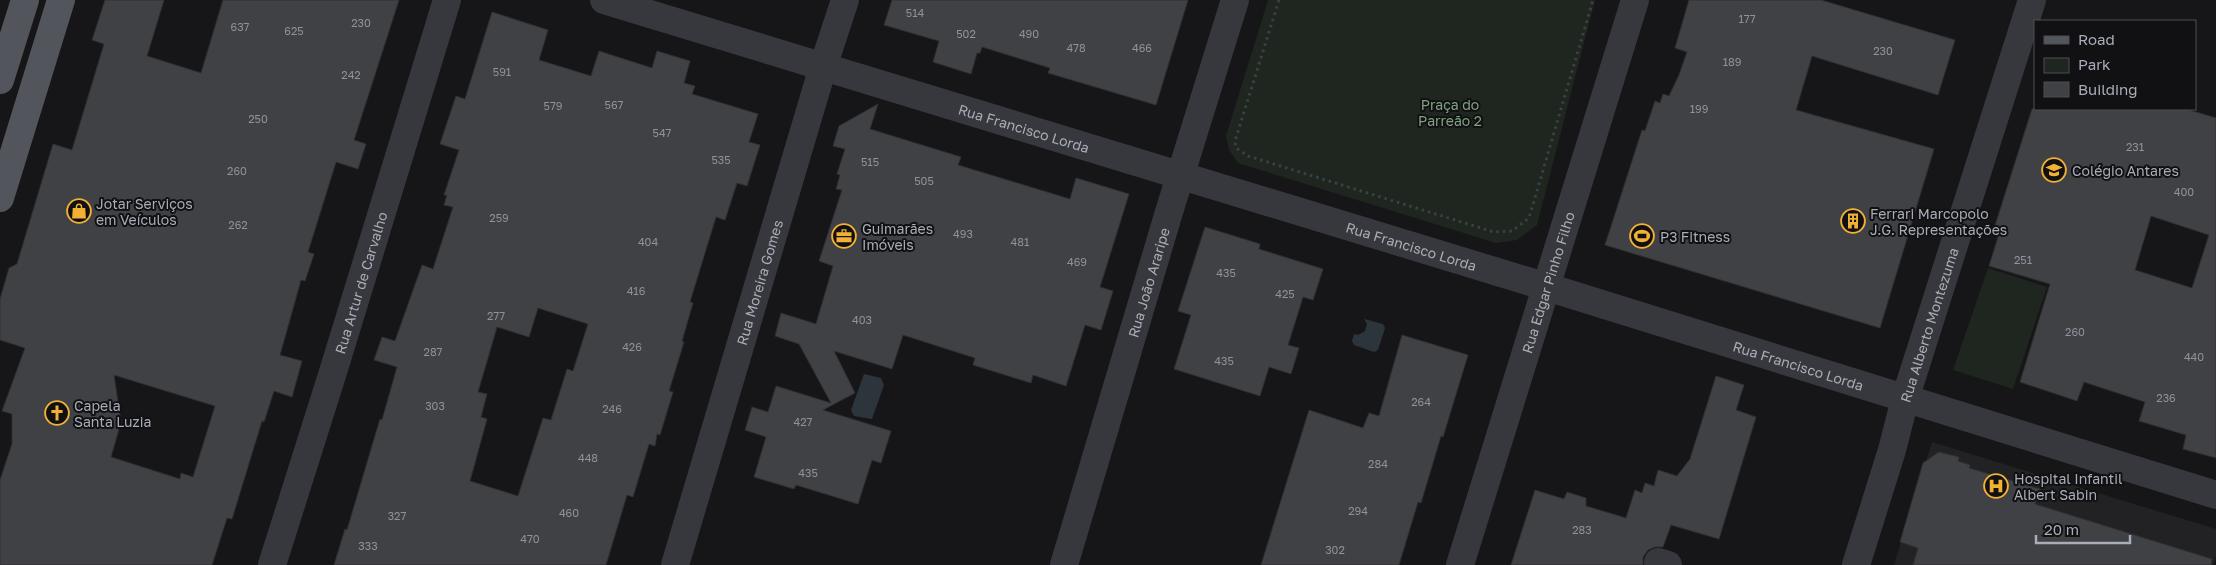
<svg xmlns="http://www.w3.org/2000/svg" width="2216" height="565" font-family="'Golos Text',sans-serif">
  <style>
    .built { fill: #222225 }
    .green { fill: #1e261f }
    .water { fill: #2c353c }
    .building { fill: #404145; stroke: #303034; fill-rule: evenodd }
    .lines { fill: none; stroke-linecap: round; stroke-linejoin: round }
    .path { stroke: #3d3f44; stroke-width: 3; stroke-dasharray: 2.5 4; stroke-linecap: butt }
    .minor { stroke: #37383d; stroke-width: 28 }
    .major { stroke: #53555c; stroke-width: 28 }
    .labels { text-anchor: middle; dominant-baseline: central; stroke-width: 4; stroke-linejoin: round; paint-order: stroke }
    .number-label { font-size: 11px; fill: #8e929b }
    .park-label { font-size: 14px; fill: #7fa381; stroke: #111113 }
    .street-label { font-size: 14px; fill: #a8adb8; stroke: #111113 }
    .poi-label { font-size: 14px; fill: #a8adb8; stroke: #111113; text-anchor: start }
  </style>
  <rect width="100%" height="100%" fill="#161618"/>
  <polygon class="built" points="1932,442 2216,529 2216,557 2213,565 1894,565"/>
  <g class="green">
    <polygon points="1268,0 1595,0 1537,225 1517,240 1496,243 1238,163 1229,150 1226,136"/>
    <polygon points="1988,268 2047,287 2013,389 1953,370"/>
  </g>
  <g class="water">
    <polygon points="1364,319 1383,324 1385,328 1378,350 1374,352 1354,345 1352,341 1354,334 1358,335 1365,331 1367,324"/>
    <polygon points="864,374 881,378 884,385 872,419 854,416 851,410"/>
  </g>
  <g class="building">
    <path d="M105,0H164L147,56L201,73L223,0H399L354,140L366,144L358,169L336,162L308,252L314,254L305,281L301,280L280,355L302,361L292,397L274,391L264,422L262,421L232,519L227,518L212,565H0V480L12,444V414L2,411L25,348L0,340V299L9,268L17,264L53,144L72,150L104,44L92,40ZM114,375L215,406L193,477L181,473L180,479L111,457L121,422Z"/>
    <polygon points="892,0 1188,0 1156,105 1048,73 1050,68 982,47 980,53 977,53 971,74 933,62 939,41 884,25"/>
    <polygon points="1689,0 1821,0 1955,40 1938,95 1812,56 1796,110 1934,149 1880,328 1605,245 1642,130 1645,131 1655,101 1660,103 1663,94 1669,96 1679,75 1687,52 1675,48"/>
    <path d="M492,12L548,30L539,60L591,76L599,51L652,68L657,51L690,61L684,83L695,86L692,94L758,114L749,142L760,145L747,186L737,183L725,220L716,217L690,302L693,303L682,341L684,342L669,391L673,392L660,435L657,434L655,446L649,444L633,497L627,495L606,565H334L345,529L347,530L380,419L382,420L397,367L374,360L382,337L395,341L422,265L433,269L453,207L444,205L447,195H444L459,150L440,144L456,96L465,99ZM538,308L588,324L573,371L567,369L551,420L543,418L518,496L470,481L487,419L481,417L487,394L478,392L497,327L529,337Z"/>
    <polygon points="878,104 870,129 961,157 958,165 1070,199 1076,178 1129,194 1100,287 1113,291 1101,330 1085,325 1066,386 1033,375 1031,383 973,365 975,358 903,335 892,369 834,351 855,393 823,410 891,431 881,463 872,460 858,504 796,485 794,489 754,477 766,437 745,430 752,407 768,412 776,386 831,403 799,344 775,336 781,313 816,324 833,266 819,261 842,190 836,189 840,175 837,174 845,149 833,146 839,126"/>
    <path d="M2032,109H2186L2216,118V458L2183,449L2186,435L2139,421L2145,402L2084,382L2077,401L2020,382L2050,284L1989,266L1999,234L1993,232ZM2151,216L2209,235L2192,288L2135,270Z"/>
    <polygon points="1205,227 1260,244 1259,249 1323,269 1313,300 1303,297 1288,345 1299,348 1291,374 1269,367 1260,396 1174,369 1191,315 1178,311"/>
    <polygon points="1402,335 1468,355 1443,437 1441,436 1421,503 1418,502 1399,565 1261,565 1309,410 1363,428 1369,413 1379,416"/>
    <polygon points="1716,376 1744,385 1736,410 1756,417 1719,539 1671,525 1663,547 1655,547 1648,550 1643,557 1643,565 1511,565 1535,490 1564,499 1567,492 1586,498 1586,506 1626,518 1635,490 1642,493 1645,483 1654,486 1658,470 1677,476 1690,459"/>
    <polygon points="1939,452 1959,457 1958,461 1970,465 1969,468 2040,489 2035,504 2212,559 2211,565 1913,565 1918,548 1900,542 1923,463"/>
  </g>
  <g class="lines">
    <polyline class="path" points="1279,0 1235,141 1236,148 1248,156 1494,232 1512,231 1529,218 1593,0"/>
    <g class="minor">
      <path id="s1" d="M604,0L1547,287L2216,495"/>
      <polyline points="1658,562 1668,565"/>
      <path id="s2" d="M272,565L333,372L447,0"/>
      <path id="s3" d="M675,565L823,67L845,0"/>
      <path id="s4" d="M1064,565L1169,212L1235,0"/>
      <path id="s5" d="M1460,565L1635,0"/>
      <path id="s6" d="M1856,565L1892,450L1905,399L2032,0"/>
    </g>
    <g class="major">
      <polyline points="0,80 25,0"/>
      <polyline points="0,198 61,0"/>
    </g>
  </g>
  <defs>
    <g id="school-ring" transform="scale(1.25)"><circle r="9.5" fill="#111113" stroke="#f2b134" stroke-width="1.5"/><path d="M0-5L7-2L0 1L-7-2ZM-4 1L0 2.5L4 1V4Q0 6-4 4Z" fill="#f2b134"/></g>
    <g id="shop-ring" transform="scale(1.25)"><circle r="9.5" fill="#111113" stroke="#f2b134" stroke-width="1.5"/><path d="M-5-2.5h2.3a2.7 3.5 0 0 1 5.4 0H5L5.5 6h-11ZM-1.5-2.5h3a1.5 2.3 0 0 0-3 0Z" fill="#f2b134"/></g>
    <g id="building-ring" transform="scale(1.25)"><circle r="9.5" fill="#111113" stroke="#f2b134" stroke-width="1.5"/><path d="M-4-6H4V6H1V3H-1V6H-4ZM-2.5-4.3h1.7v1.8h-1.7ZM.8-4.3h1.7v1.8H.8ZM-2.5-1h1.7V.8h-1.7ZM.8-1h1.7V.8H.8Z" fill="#f2b134"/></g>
    <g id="office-ring" transform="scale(1.25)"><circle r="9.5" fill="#111113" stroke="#f2b134" stroke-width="1.5"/><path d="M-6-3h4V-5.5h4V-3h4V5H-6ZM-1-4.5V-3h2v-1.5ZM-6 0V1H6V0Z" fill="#f2b134"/></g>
    <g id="stadium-ring" transform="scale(1.25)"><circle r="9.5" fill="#111113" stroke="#f2b134" stroke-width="1.5"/><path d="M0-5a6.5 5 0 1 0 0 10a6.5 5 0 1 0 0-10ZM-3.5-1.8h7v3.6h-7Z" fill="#f2b134"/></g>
    <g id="church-ring" transform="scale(1.25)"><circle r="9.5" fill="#111113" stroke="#f2b134" stroke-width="1.5"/><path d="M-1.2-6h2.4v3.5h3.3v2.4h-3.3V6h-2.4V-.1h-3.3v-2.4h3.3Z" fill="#f2b134"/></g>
    <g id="hospital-ring" transform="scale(1.25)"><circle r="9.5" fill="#111113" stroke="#f2b134" stroke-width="1.5"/><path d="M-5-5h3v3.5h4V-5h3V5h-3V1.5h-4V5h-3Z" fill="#f2b134"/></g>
  </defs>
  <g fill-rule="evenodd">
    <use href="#school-ring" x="2054" y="170"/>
    <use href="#shop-ring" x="79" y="211"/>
    <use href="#building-ring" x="1853" y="221"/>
    <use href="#office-ring" x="844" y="236"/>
    <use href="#stadium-ring" x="1642" y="236"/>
    <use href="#church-ring" x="57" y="413"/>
    <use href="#hospital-ring" x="1996" y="486"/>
  </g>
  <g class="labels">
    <g class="number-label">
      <text x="915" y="12">514</text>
      <text x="1747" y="18">177</text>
      <text x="361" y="22">230</text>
      <text x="240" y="26">637</text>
      <text x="294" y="30">625</text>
      <text x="966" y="33">502</text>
      <text x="1029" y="33">490</text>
      <text x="1076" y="47">478</text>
      <text x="1142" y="47">466</text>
      <text x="1883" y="50">230</text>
      <text x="1732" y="61">189</text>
      <text x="502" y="71">591</text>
      <text x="351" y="74">242</text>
      <text x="614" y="104">567</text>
      <text x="553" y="105">579</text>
      <text x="1699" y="108">199</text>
      <text x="258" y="118">250</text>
      <text x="662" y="132">547</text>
      <text x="2135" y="146">231</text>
      <text x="721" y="159">535</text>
      <text x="870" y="161">515</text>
      <text x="237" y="170">260</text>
      <text x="924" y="180">505</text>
      <text x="2184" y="191">400</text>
      <text x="499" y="217">259</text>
      <text x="238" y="224">262</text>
      <text x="963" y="233">493</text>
      <text x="648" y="241">404</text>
      <text x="1020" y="241">481</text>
      <text x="2023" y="259">251</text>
      <text x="1077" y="261">469</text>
      <text x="1226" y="272">435</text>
      <text x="636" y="290">416</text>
      <text x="1285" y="293">425</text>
      <text x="496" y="315">277</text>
      <text x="862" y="319">403</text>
      <text x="2075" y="331">260</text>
      <text x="632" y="346">426</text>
      <text x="433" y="351">287</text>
      <text x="2194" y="356">440</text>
      <text x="1224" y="360">435</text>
      <text x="2166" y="397">236</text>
      <text x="1421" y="401">264</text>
      <text x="435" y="405">303</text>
      <text x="612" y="408">246</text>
      <text x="803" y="421">427</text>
      <text x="588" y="457">448</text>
      <text x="1378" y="463">284</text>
      <text x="808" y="472">435</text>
      <text x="1358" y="510">294</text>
      <text x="569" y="512">460</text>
      <text x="397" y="515">327</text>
      <text x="1582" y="529">283</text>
      <text x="530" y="538">470</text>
      <text x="368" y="545">333</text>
      <text x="1335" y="549">302</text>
    </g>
    <g class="park-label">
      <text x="1450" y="104">Praça do<tspan x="1450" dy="16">Parreão 2</tspan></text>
    </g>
    <g class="street-label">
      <text stroke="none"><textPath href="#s1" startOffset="439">Rua Francisco Lorda</textPath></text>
      <text stroke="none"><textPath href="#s1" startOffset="844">Rua Francisco Lorda</textPath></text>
      <text stroke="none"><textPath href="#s3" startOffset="295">Rua Moreira Gomes</textPath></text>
      <text stroke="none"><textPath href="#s4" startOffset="295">Rua João Araripe</textPath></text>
      <text stroke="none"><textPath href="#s2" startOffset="296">Rua Artur de Carvalho</textPath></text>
      <text stroke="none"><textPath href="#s5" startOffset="296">Rua Edgar Pinho Filho</textPath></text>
      <text stroke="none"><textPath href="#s6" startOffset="251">Rua Alberto Montezuma</textPath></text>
      <text stroke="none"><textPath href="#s1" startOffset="1249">Rua Francisco Lorda</textPath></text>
    </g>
    <g class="poi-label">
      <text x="2072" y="170">Colégio Antares</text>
      <text x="96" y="203">Jotar Serviços<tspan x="96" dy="16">em Veículos</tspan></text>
      <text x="1870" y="213">Ferrari Marcopolo<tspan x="1870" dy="16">J.G. Representações</tspan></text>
      <text x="862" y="228">Guimarães<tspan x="862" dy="16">Imóveis</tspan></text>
      <text x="1660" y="236">P3 Fitness</text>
      <text x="74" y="405">Capela<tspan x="74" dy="16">Santa Luzia</tspan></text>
      <text x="2014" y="478">Hospital Infantil<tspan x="2014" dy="16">Albert Sabin</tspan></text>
    </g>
  </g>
  <rect x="2034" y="20" width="162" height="90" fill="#111113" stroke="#4d4f55"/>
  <rect x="2044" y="36" width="25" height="8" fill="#53555c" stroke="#4d4f55"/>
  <text x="2078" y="45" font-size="15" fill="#a8adb8">Road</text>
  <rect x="2044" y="58" width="25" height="15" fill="#1e261f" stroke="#4d4f55"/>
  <text x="2078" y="70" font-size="15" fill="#a8adb8">Park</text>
  <rect x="2044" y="82" width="25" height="15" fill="#404145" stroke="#4d4f55"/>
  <text x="2078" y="95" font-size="15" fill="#a8adb8">Building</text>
  <path d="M2036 535v8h94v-8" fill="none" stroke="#a8adb8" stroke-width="2.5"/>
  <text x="2044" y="535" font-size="15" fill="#a8adb8" stroke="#111113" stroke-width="4" paint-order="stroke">20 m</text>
</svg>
